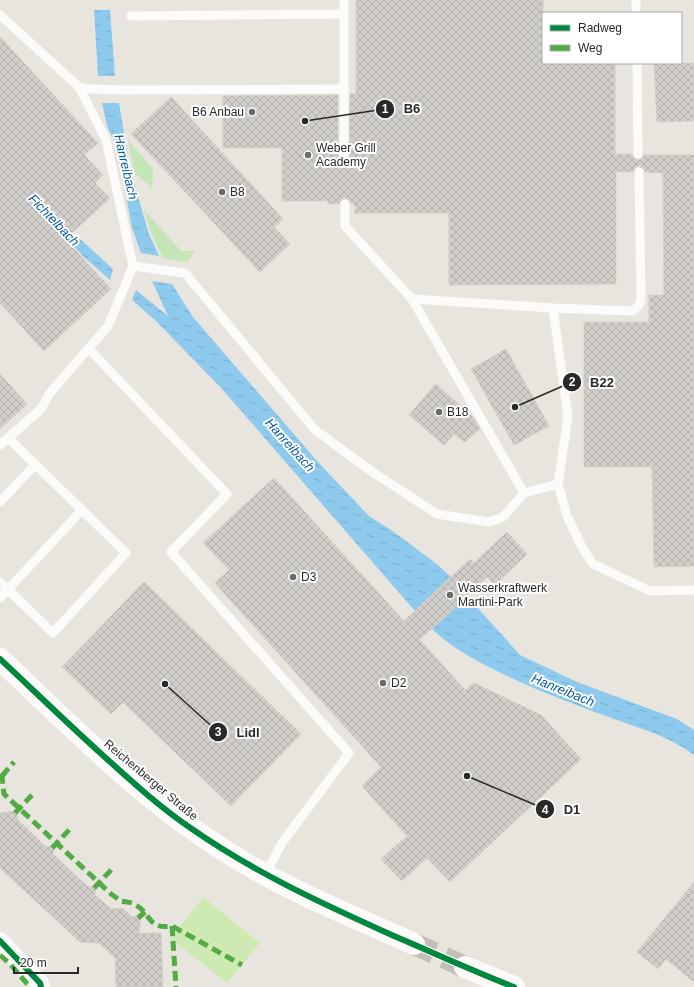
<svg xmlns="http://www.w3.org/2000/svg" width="694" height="987" font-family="Arial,sans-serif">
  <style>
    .grass { fill: #c4e5b5 }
    .pitch { fill: #cfe9b3 }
    .water { fill: url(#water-ripples) }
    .building { fill: url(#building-cross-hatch); stroke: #d3d0ca }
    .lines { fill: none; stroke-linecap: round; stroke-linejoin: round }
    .secondary-tunnel { stroke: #c2bfba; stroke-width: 22; stroke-dasharray: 22 11; stroke-linecap: butt }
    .lane { stroke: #fcfbfa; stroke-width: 9 }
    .street { stroke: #fcfbfa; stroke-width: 18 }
    .secondary { stroke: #fcfbfa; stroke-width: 22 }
    .quiet { stroke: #53ab44; stroke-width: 5; stroke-dasharray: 10 5; stroke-linecap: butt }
    .cycleway-casing { stroke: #fff; stroke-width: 8 }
    .cycleway { stroke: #00873e; stroke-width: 6 }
    .poi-dot { fill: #6c6b68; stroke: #fff; stroke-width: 1.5 }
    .labels { text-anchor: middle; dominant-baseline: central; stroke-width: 4; stroke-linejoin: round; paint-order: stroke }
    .poi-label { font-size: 12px; fill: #292929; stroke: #fff; text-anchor: start }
    .street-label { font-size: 12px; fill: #292929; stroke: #fff }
    .water-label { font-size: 13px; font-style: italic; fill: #085a9e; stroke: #fff }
    .leader { fill: none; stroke: #292929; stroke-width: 1.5 }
    .callout-dot { fill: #292929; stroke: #fff; stroke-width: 1.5 }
    .mark-label { font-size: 12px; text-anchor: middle; font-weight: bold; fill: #fff }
    .callout-label { font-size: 13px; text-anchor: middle; font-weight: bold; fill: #292929; stroke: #fff; stroke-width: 4; stroke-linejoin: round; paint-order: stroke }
  </style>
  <defs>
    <pattern id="water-ripples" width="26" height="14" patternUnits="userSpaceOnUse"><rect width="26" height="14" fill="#8ecaed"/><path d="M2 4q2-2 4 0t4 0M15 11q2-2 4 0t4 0" fill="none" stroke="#7aaecb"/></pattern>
    <pattern id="building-cross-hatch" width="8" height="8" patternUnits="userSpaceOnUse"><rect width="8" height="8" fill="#d1cec9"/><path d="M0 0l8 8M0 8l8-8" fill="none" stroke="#b3b1ad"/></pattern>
  </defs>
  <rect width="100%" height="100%" fill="#e8e5de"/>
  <g class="grass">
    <polygon points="128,140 153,169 152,188 134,172"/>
    <polygon points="144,210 181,251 195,251 187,262 163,258 151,232"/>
  </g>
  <polygon class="pitch" points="203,897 260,943 227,983 170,938"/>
  <g class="water">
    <polygon points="94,10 110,10 115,76 98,76"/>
    <polygon points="102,103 119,103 130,169 149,234 159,256 141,253 132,228 116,145 107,126"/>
    <polygon points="0,156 74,236 78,237 113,269 110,280 84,257 0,169"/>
    <polygon points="152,281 172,284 193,317 317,461 369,516 394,532 438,565 451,577 415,611 222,389 157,322 132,300 136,290 168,316"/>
    <path d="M467,596L520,655L577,682L677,719L694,730V755C672,738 643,729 617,720C580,707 544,693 509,677C482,664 454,650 432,629Z"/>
  </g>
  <g class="building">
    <polygon points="356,0 543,0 543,63 615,63 615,154 632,154 633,157 638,160 641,159 644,155 694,155 694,566 654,567 652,467 584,467 584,322 649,322 649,295 664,295 663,173 645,172 644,169 639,166 636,167 633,172 616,172 616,284 449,285 449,213 355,213 355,205 351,204 350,201 345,198 342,199 339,204 328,204 328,201 282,201 282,148 223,148 223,96 338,95 338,157 341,162 347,162 349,160 350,94 356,94"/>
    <polygon points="0,37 98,143 84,155 103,175 95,183 110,198 65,239 111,289 44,351 0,303"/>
    <polygon points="654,63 694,63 694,121 657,122"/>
    <polygon points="171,97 283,219 274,227 290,244 260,272 131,134"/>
    <polygon points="506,349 549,426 514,445 471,369"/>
    <polygon points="0,374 27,404 0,429"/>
    <polygon points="436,384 473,417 480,429 465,442 454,434 444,445 409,415"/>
    <polygon points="274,478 404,621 470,559 474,563 507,532 527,554 495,585 487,577 432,629 419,639 465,690 474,683 541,715 581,759 450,882 427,858 402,881 381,859 407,836 362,786 381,767 215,583 229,570 203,543"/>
    <polygon points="144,582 301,734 231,806 123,702 111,714 62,667"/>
    <polygon points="17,811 17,819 46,847 54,846 53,854 88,887 96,886 95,895 111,909 122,908 132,917 141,916 139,933 161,933 163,987 116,987 115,958 99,943 80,942 0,868 0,813"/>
    <polygon points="694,882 694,982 666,959 658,969 637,952"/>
  </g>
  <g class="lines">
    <polyline class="secondary-tunnel" points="414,944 465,967"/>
    <g class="lane">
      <polyline points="636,0 636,13"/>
      <polyline points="0,15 79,87 106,140 133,266 108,326 50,393 41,409 0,445"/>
      <polyline points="131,16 344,14"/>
      <polyline points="637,63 638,154"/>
      <polyline points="79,87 91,89 125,90 344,89"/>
      <polyline points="344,157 344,0"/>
      <polyline points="345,204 345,226 412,299 524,493"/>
      <polyline points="133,266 185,273 315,430 374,473 437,514 489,522 503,517 524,493 558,484"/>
      <polyline points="412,299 553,308 633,311 639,305 641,299 639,172"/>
      <polyline points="553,308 568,417 558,484 567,516 582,547 593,564 650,591 694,590"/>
      <polyline points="89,349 227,494 171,552 349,753 282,843 265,875"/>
      <polyline points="0,502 35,465"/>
      <polyline points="0,582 53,633 126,553 82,510"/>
      <polyline points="0,598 82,510 8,438"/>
    </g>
    <polyline class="street" points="0,941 40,983 41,987"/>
    <g class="secondary">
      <path d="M0,659C73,728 144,801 230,854C288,891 352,916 414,944"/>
      <polyline points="465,967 514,987"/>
    </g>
    <g class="quiet">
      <path d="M0,775L2,776L4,794L111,894C114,896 118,899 121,901C125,902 130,902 134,904C152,913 147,930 172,926L242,965"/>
      <polyline points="2,776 14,762"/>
      <polyline points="15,813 32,795"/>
      <polyline points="52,848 70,829"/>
      <polyline points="94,888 112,869"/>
      <polyline points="138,918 145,912"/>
      <polyline points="172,926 176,987"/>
      <polyline points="0,955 10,964 30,987"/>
    </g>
    <g class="cycleway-casing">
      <g id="cycleway">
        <path d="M0,659C32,689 64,720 97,750C128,778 158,806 192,829C257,874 323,904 394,936C434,953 473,971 514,987"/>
        <polyline points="0,941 40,983 41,987"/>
      </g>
    </g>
    <use href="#cycleway" class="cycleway"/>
  </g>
  <g class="poi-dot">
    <circle cx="252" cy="112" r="4"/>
    <circle cx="308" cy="155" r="4"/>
    <circle cx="222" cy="192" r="4"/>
    <circle cx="439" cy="412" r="4"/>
    <circle cx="293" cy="577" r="4"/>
    <circle cx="450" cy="595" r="4"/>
    <circle cx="383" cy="683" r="4"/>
  </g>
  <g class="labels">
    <g class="poi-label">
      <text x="244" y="112" text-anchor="end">B6 Anbau</text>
      <text x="316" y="148">Weber Grill<tspan x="316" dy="14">Academy</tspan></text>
      <text x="230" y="192">B8</text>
      <text x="447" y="412">B18</text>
      <text x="301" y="577">D3</text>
      <text x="458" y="588">Wasserkraftwerk<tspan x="458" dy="14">Martini-Park</tspan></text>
      <text x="391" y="683">D2</text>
    </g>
    <g class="street-label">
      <text transform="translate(151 780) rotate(40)">Reichenberger Straße</text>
    </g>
    <g class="water-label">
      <text transform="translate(126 167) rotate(77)">Hanreibach</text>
      <text transform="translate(54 220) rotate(46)">Fichtelbach</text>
      <text transform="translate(290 445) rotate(48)">Hanreibach</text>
      <text transform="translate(563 690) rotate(22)">Hanreibach</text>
    </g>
  </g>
  <path class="leader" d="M305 121L385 109M515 407L572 382M165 684L218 732M467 776L545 809"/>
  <g class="callout-dot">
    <circle cx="305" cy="121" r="4"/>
    <circle cx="515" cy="407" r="4"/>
    <circle cx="165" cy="684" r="4"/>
    <circle cx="467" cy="776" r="4"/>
    <circle cx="385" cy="109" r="10"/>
    <circle cx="572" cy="382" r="10"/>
    <circle cx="218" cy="732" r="10"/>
    <circle cx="545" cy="809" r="10"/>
  </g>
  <g class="mark-label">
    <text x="385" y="113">1</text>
    <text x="572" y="386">2</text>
    <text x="218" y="736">3</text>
    <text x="545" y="814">4</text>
  </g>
  <g class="callout-label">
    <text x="412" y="113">B6</text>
    <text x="602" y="387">B22</text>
    <text x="248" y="737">Lidl</text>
    <text x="572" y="814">D1</text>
  </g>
  <rect x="542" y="12" width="140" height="52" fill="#ffffff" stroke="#a9a9a9"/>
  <rect x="550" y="25" width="20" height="6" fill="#00873e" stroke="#a9a9a9"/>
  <text x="578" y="32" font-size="12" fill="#292929">Radweg</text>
  <rect x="550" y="45" width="20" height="6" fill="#53ab44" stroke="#a9a9a9"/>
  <text x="578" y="52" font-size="12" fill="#292929">Weg</text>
  <path d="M14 967v6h64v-6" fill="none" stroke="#292929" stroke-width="2"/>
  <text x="20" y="967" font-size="12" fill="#292929" stroke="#ffffff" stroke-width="3" paint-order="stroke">20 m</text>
</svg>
